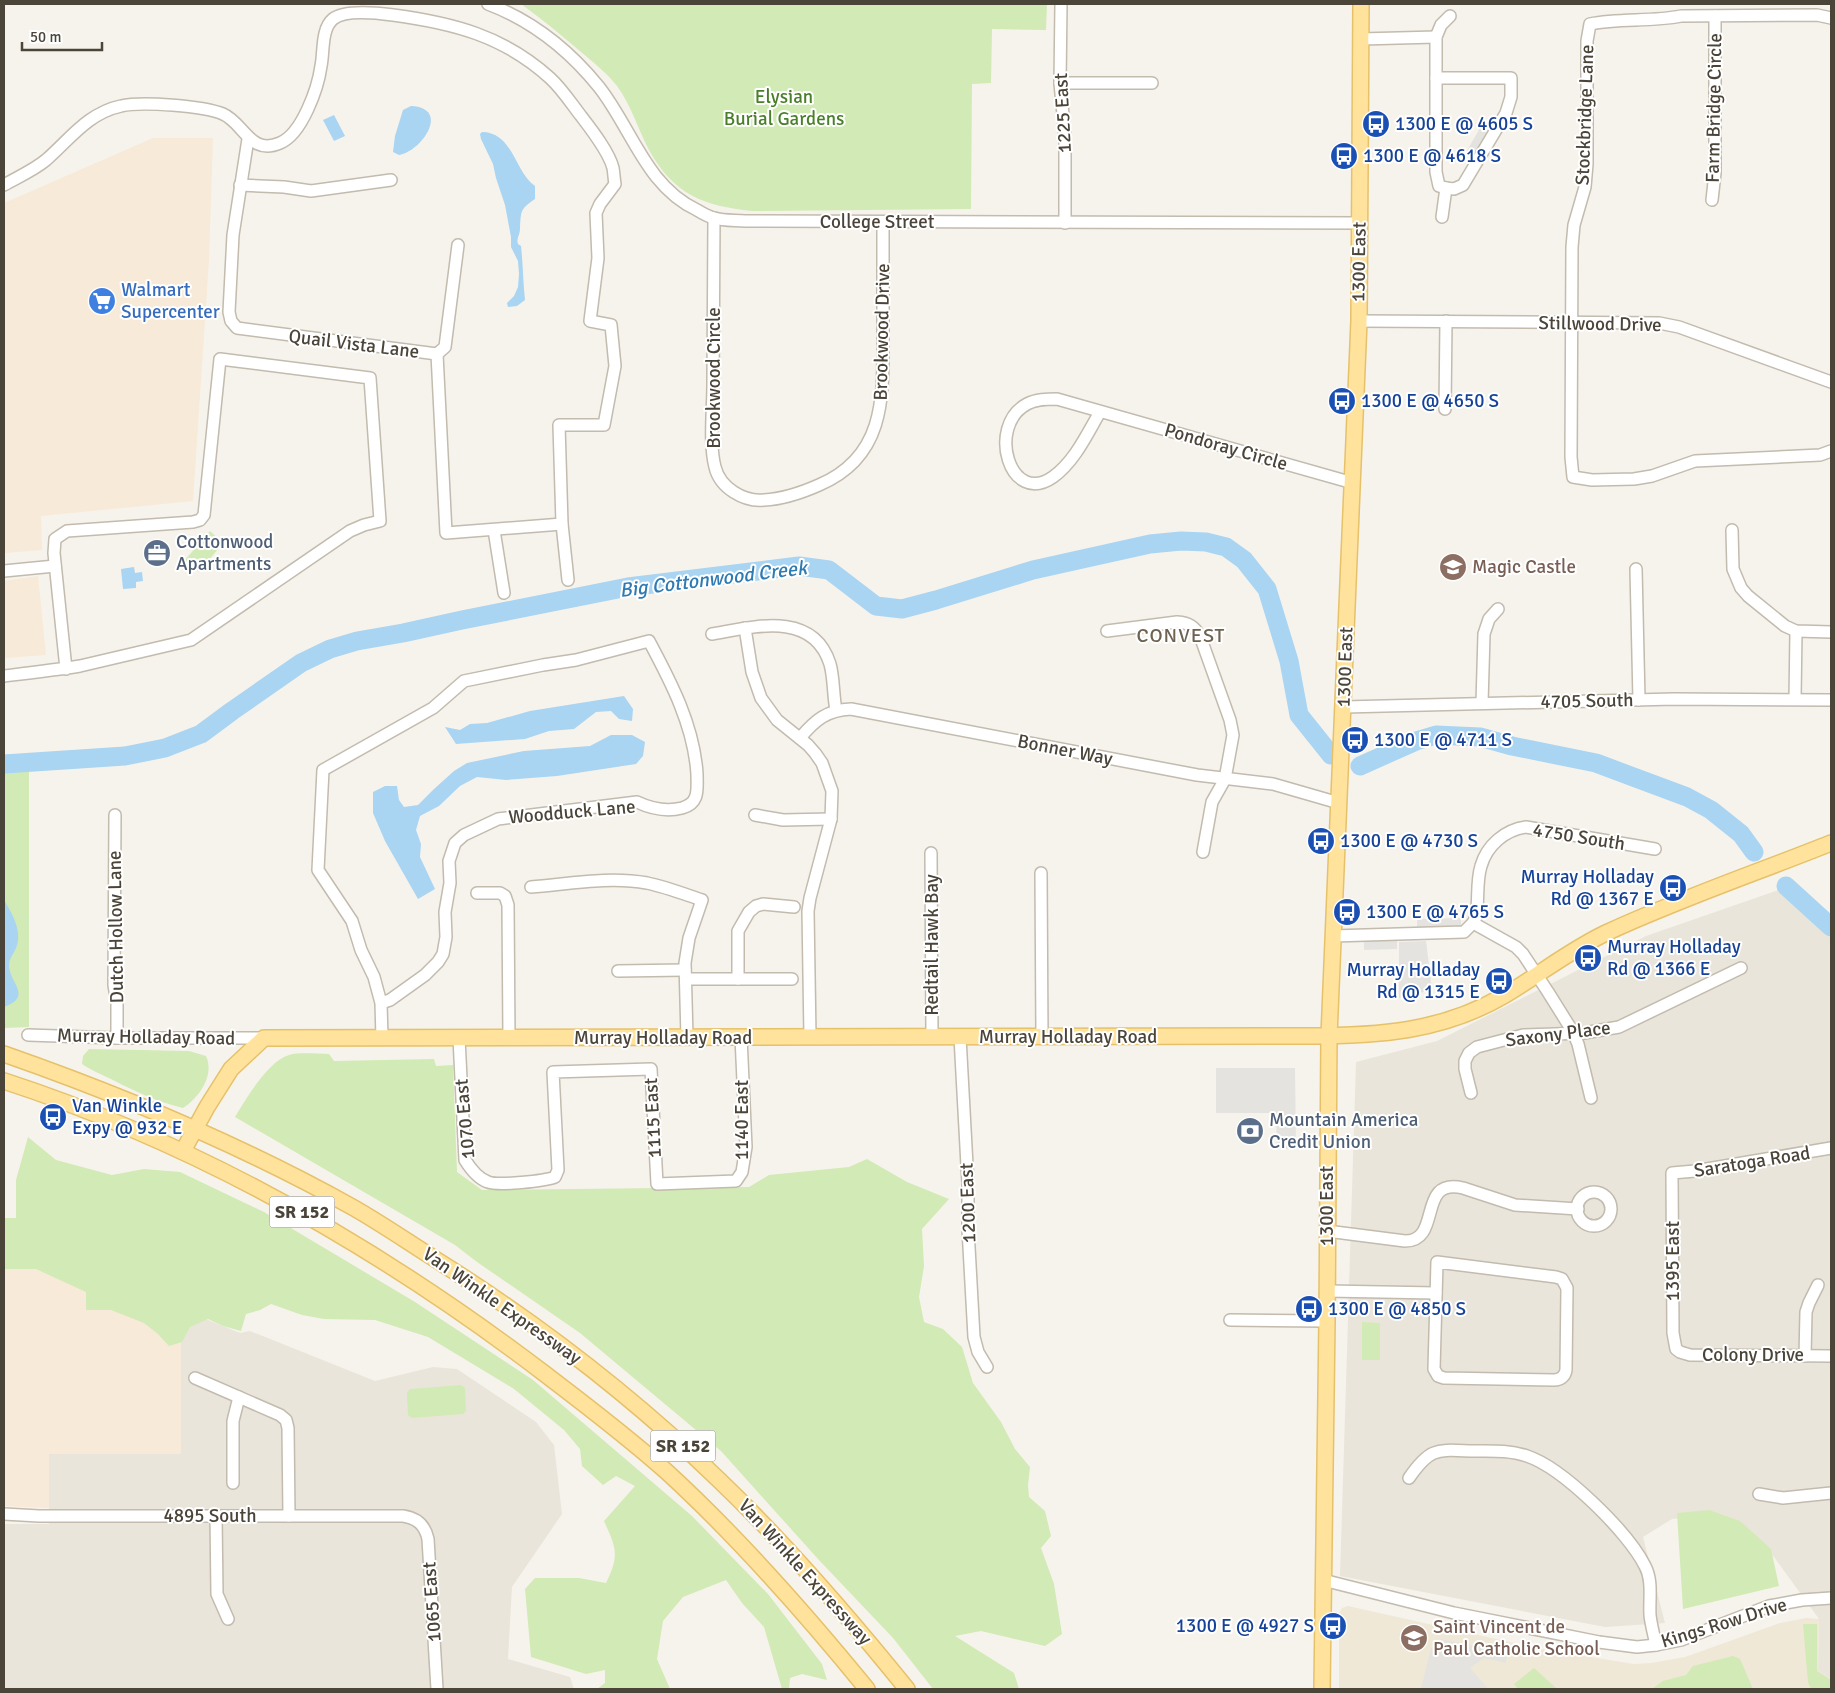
<svg xmlns="http://www.w3.org/2000/svg" width="1835" height="1693" font-family="Signika,sans-serif">
  <style>
    .residential { fill: #eae5da }
    .commercial { fill: #f7ead8 }
    .education { fill: #efe8d6 }
    .green { fill: #d2eab5 }
    .parking { fill: #e5e3e0 }
    .water { fill: #a9d4f2 }
    .lines { fill: none; stroke-linecap: round; stroke-linejoin: round }
    .river { stroke: #a9d4f2; stroke-width: 19 }
    .minor-casing { stroke: #c2bbae; stroke-width: 14 }
    .major-casing { stroke: #e6c16a; stroke-width: 18 }
    .minor { stroke: #fff; stroke-width: 11 }
    .major { stroke: #ffe39c; stroke-width: 15 }
    .labels { text-anchor: middle; dominant-baseline: central; stroke-width: 4; stroke-linejoin: round; paint-order: stroke }
    .shield { fill: #fff; stroke: #817c74; stroke-width: 1 }
    .shield-label { font-size: 18px; font-weight: bold; fill: #4b4439 }
    .park-label { font-size: 19px; fill: #4a7f2a; stroke: #fff }
    .street-label { font-size: 19px; fill: #4b4439; stroke: #fff }
    .transit-label { font-size: 19px; fill: #164399; stroke: #fff; text-anchor: start }
    .shop-label { font-size: 19px; fill: #366cbe; stroke: #fff; text-anchor: start }
    .service-label { font-size: 19px; fill: #4e5e75; stroke: #fff; text-anchor: start }
    .education-label { font-size: 19px; fill: #785e54; stroke: #fff; text-anchor: start }
    .water-label { font-size: 20px; font-style: italic; fill: #2e7ab2; stroke: #fff }
    .neighbourhood-label { font-size: 20px; letter-spacing: 1px; fill: #6e6250; stroke: #fff }
  </style>
  <rect width="100%" height="100%" fill="#f6f3ec"/>
  <g class="residential">
    <polygon points="1796,884 1831,935 1831,1679 1818,1671 1819,1619 1774,1557 1735,1523 1705,1516 1672,1519 1643,1537 1665,1623 1605,1627 1340,1576 1356,1062 1437,1041 1646,936"/>
    <polygon points="179,1310 186,1311 240,1333 250,1331 375,1381 433,1367 457,1369 536,1422 554,1445 562,1514 512,1587 508,1659 570,1677 574,1689 4,1689 4,1524 49,1524 49,1454 181,1454 181,1345"/>
  </g>
  <g class="commercial">
    <polygon points="153,138 213,138 209,260 193,501 41,516 42,550 4,553 4,203"/>
    <polygon points="38,576 46,655 4,658 4,581"/>
    <polygon points="4,1253 178,1301 181,1345 181,1454 49,1454 49,1508 4,1506"/>
  </g>
  <polygon class="education" points="1348,1606 1541,1649 1634,1664 1651,1663 1685,1657 1780,1623 1806,1618 1819,1619 1818,1670 1831,1679 1831,1689 1339,1689 1339,1613 1342,1608"/>
  <g class="green">
    <path d="M521,4H1047L1046,30L992,29L991,83L972,84L971,209L752,211C704,206 674,195 649,150C638,129 631,105 617,86C607,73 593,62 581,52C561,35 542,19 521,4Z"/>
    <polygon points="210,531 223,543 199,572 185,560"/>
    <polygon points="29,763 29,1027 4,1028 4,764"/>
    <path d="M89,1049L189,1051L206,1056C215,1075 199,1098 183,1108C158,1102 136,1092 113,1080C103,1075 92,1071 82,1064L83,1056Z"/>
    <path d="M329,1054L334,1061L434,1059L436,1066L453,1065L457,1172L482,1190L749,1187L769,1175L849,1167L867,1159L907,1182L949,1199L922,1229L924,1266L919,1297L924,1322L943,1329L962,1347L973,1383L1001,1422L1015,1449L1030,1467L1028,1485L1029,1497L1045,1511L1051,1536L1041,1548L1054,1584L1062,1634L1045,1646L981,1631L955,1636L1014,1673L1019,1689H933L893,1638L818,1559L721,1451L580,1333L477,1262L455,1245L235,1117C246,1099 268,1061 289,1055C299,1052 318,1054 329,1054Z"/>
    <path d="M28,1137L56,1160L112,1175L144,1169L180,1172L264,1212L415,1302L533,1380L692,1516L768,1594L822,1664L827,1680L802,1674L790,1678L789,1689H782L764,1627L742,1603L726,1580L683,1597L663,1621L657,1659L670,1689H597L605,1683V1670L586,1674L531,1657L525,1589L535,1578H579L606,1583C620,1555 616,1548 604,1521L635,1486L616,1476L603,1485L582,1466L580,1449L564,1430L514,1389L428,1337L375,1320L324,1319L302,1315L271,1304L260,1310L246,1314L241,1331L223,1326L208,1319L190,1327L182,1342L169,1346L158,1334L144,1323L111,1310H86V1292L36,1269H4V1218H16V1180Z"/>
    <polygon points="1362,1322 1380,1323 1380,1360 1362,1360"/>
    <polygon points="461,1385 465,1388 466,1411 463,1414 412,1418 408,1415 407,1393 410,1389"/>
    <polygon points="1709,1510 1740,1521 1771,1549 1779,1586 1683,1609 1677,1513"/>
    <polygon points="1803,1624 1817,1624 1817,1671 1831,1680 1831,1689 1811,1689 1808,1682"/>
    <polygon points="1733,1656 1740,1659 1753,1689 1652,1689 1663,1681 1686,1675 1693,1666"/>
    <polygon points="1534,1668 1556,1688 1557,1689 1518,1689 1514,1684"/>
  </g>
  <g class="parking">
    <polygon points="1480,128 1488,133 1472,158 1465,154"/>
    <polygon points="1461,918 1461,926 1417,927 1417,919"/>
    <polygon points="1397,940 1397,949 1364,950 1364,941"/>
    <polygon points="1426,941 1432,990 1399,998 1399,942"/>
    <polygon points="1216,1068 1295,1068 1296,1149 1277,1149 1276,1113 1216,1113"/>
    <polygon points="1441,1639 1507,1653 1506,1663 1484,1658 1470,1668 1488,1689 1421,1689 1431,1648 1438,1648"/>
  </g>
  <g class="water">
    <path d="M411,106C451,108 422,151 399,155L393,152L395,136L403,110Z"/>
    <polygon points="334,115 345,136 334,141 323,120"/>
    <path d="M482,132C513,132 515,173 535,186V199C520,209 521,211 520,229C520,235 516,238 518,244L521,246C523,264 523,282 525,300L517,306L508,307L507,303L514,296L518,287L519,274L518,261L511,247V237L505,205L496,178L493,164L481,139L480,134Z"/>
    <polygon points="134,567 135,573 142,572 143,581 136,582 136,588 123,589 121,569"/>
    <polygon points="624,696 633,709 632,721 619,719 611,711 596,712 574,729 549,731 525,739 456,744 445,727 460,730 470,724 487,723 530,711"/>
    <polygon points="611,735 632,735 645,742 643,756 636,764 557,776 506,780 477,777 460,786 439,806 420,816 416,830 421,844 420,857 435,889 418,899 385,841 373,813 373,792 385,786 397,786 399,800 404,807 418,805 434,789 454,771 467,763 524,751 590,746"/>
    <path d="M4,900C12,913 23,932 16,948C13,955 9,958 9,966C10,984 33,996 4,1007Z"/>
  </g>
  <g class="lines">
    <g class="river">
      <polyline points="4,764 125,756 165,748 201,734 232,711 301,663 330,649 357,641 403,633 462,620 628,587 799,566 829,570 876,606 902,609 936,600 1033,570 1150,544 1181,541 1206,542 1226,547 1244,560 1267,589 1289,661 1299,715 1331,755"/>
      <polyline points="1360,766 1416,741 1436,735 1480,737 1512,746 1596,763 1687,797 1711,810 1741,834 1754,852"/>
      <polyline points="1786,886 1831,927"/>
    </g>
    <g class="minor-casing">
      <g id="minor">
        <path d="M488,4C533,21 569,50 599,87C632,129 646,186 697,210C702,213 709,217 714,218C724,221 735,220 745,221L1360,223"/>
        <polyline points="1061,4 1060,83 1065,136 1065,223"/>
        <path d="M1831,18L1817,15L1681,16C1651,22 1620,18 1590,24L1587,41V164L1585,187L1574,225L1572,247L1571,457L1573,477L1592,480L1634,479L1652,476L1695,461L1820,455L1831,451"/>
        <polyline points="1361,39 1436,37"/>
        <polyline points="1436,78 1511,78 1511,97 1506,113 1463,185 1454,189 1446,188"/>
        <polyline points="1060,83 1152,83"/>
        <polyline points="248,139 233,235 229,312 231,321 237,328 437,354"/>
        <path d="M4,185C18,177 34,170 46,160C70,139 88,113 121,106C142,101 204,106 223,114C244,123 250,156 280,143C302,134 318,88 321,66C324,52 321,29 333,19C345,9 378,13 393,15C453,23 504,36 550,78C562,89 571,103 581,116C591,129 609,152 613,168C614,173 614,179 615,184L600,204L596,213L598,258L590,321L611,325L615,366L604,425H559L562,524L568,580"/>
        <polyline points="240,185 284,187 311,191 391,180"/>
        <polyline points="1712,200 1715,173 1715,16"/>
        <polyline points="1442,217 1446,188 1439,186 1436,172 1436,37 1441,25 1450,16"/>
        <path d="M714,218C714,274 713,329 713,384C713,409 709,444 715,467C720,488 744,502 764,500C784,499 801,493 819,485C887,456 883,395 883,331C883,295 883,258 883,222"/>
        <polyline points="1359,321 1659,323 1679,327 1831,382"/>
        <polyline points="437,354 446,533 562,524"/>
        <polyline points="437,354 445,347 458,245"/>
        <polyline points="1445,409 1446,321"/>
        <path d="M1100,412C1087,434 1075,461 1053,477C1010,507 986,426 1027,404C1036,399 1047,399 1057,399L1353,483"/>
        <polyline points="494,530 504,593"/>
        <polyline points="1732,530 1733,569 1741,588 1748,596 1785,626 1796,631 1831,632"/>
        <polyline points="1636,569 1639,700"/>
        <polyline points="4,571 55,566"/>
        <polyline points="745,628 752,672 761,698 777,720 808,745 815,753 822,763 832,791 831,819 810,898 808,911 810,1037"/>
        <path d="M1107,631L1177,622C1189,623 1194,626 1200,636L1230,720L1233,735L1225,779L1212,802L1203,852"/>
        <path d="M712,634C753,627 813,610 830,664C834,678 833,695 836,710"/>
        <path d="M4,676C29,673 55,670 80,666L191,640L350,531L364,525L380,521L370,378L220,359L204,515L200,520L193,522L67,531L55,539L54,553L66,669"/>
        <polyline points="1795,699 1796,631"/>
        <polyline points="1482,703 1484,634 1489,619 1498,609"/>
        <polyline points="1344,707 1674,699 1831,700"/>
        <path d="M800,738C815,720 827,710 851,709L1197,775L1273,784L1339,803"/>
        <polyline points="115,815 114,985 117,1003 117,1038"/>
        <polyline points="755,815 783,820 831,819"/>
        <polyline points="931,853 932,1037"/>
        <polyline points="1041,873 1042,1037"/>
        <path d="M531,887C569,884 609,876 647,883C666,887 684,894 702,900L689,938L685,963L687,1037"/>
        <polyline points="477,893 500,893 505,896 508,905 509,1038"/>
        <polyline points="1473,923 1516,947 1523,954 1548,992 1573,1032 1578,1044 1591,1098"/>
        <path d="M1333,936L1464,932L1473,923L1476,917C1479,900 1476,882 1481,866C1487,845 1505,830 1526,827L1655,849"/>
        <polyline points="618,971 685,970"/>
        <polyline points="686,979 792,979"/>
        <polyline points="738,979 738,931 749,912 756,906 763,904 794,907"/>
        <path d="M381,1003L390,1000L425,975L438,962L443,954L446,937L445,912L450,883L449,861L455,843L464,835L498,819L637,802C652,809 666,812 682,808C700,803 697,789 697,774C694,726 671,682 649,641L576,660L543,665L464,681L433,708L323,770L318,870L352,921L361,950L374,977L381,1003L382,1038"/>
        <polyline points="28,1035 117,1038 264,1038"/>
        <polyline points="960,1037 968,1184 968,1229 974,1337 978,1352 987,1367"/>
        <path d="M459,1038L465,1160C470,1168 479,1179 488,1182C498,1186 545,1181 555,1177L558,1170L553,1072L651,1069L657,1184L736,1181L742,1172L746,1147L741,1037"/>
        <polyline points="1471,1093 1465,1069 1465,1061 1469,1053 1477,1047 1523,1035 1584,1033 1619,1027 1741,968"/>
        <polyline points="1831,1148 1695,1171 1672,1173 1673,1333 1676,1349 1680,1352 1690,1355 1831,1356"/>
        <circle cx="1594" cy="1209" r="17"/>
        <path d="M1327,1231L1405,1241C1443,1241 1416,1177 1463,1188L1515,1205L1578,1209"/>
        <path d="M1437,1262L1556,1277L1562,1279L1567,1288L1566,1370C1565,1376 1561,1380 1554,1380L1444,1378L1438,1376L1434,1369Z"/>
        <polyline points="1327,1291 1436,1293"/>
        <polyline points="1230,1320 1327,1321"/>
        <polyline points="1805,1356 1806,1312 1809,1303 1818,1285"/>
        <polyline points="195,1378 280,1415 286,1420 288,1428 289,1516"/>
        <path d="M1409,1478C1431,1446 1438,1450 1474,1451C1491,1451 1510,1450 1527,1456C1563,1468 1628,1532 1645,1566C1653,1581 1649,1599 1650,1615C1651,1625 1654,1635 1656,1645"/>
        <polyline points="233,1483 233,1421 239,1397"/>
        <polyline points="1759,1494 1783,1498 1831,1493"/>
        <path d="M4,1514L39,1516H403C417,1518 425,1525 428,1539L437,1689"/>
        <polyline points="216,1516 217,1594 228,1619"/>
        <polyline points="1323,1580 1454,1613 1599,1642 1637,1647 1656,1645 1681,1640 1769,1606 1802,1600 1831,1598"/>
      </g>
    </g>
    <g class="major-casing">
      <g id="major">
        <path d="M4,1054C124,1096 243,1146 354,1208C382,1224 408,1242 435,1259C537,1323 632,1396 719,1480C787,1545 848,1616 907,1689"/>
        <path d="M4,1081C201,1145 381,1249 545,1374C587,1406 628,1437 667,1472C740,1539 805,1613 867,1689"/>
        <path d="M183,1151L207,1107L231,1069L264,1038L1307,1036C1378,1036 1442,1032 1505,995C1539,975 1570,950 1606,933C1679,899 1756,873 1831,843"/>
        <polyline points="1322,1689 1327,1321 1329,1036 1359,321 1361,4"/>
      </g>
    </g>
    <use href="#minor" class="minor"/>
    <use href="#major" class="major"/>
  </g>
  <defs>
    <g id="bus-disc" transform="scale(1.4375)"><circle r="9.5" fill="#1a4fb4" stroke="#fff"/><path d="M-5-6H5V4H4V6H2V4H-2V6H-4V4H-5ZM-3.5-4V0h7V-4ZM-3.5 1.2v1.5H-2V1.2ZM2 1.2v1.5H3.5V1.2Z" fill="#fff"/></g>
    <g id="supermarket-disc" transform="scale(1.4375)"><circle r="9.5" fill="#3f7fe0" stroke="#fff"/><path d="M-6-5.5h2.5l.6 2H6L4.5 2H-2.5L-4.4-4H-6ZM-1.5 3.2a1.3 1.3 0 1 0 .1 0ZM3 3.2a1.3 1.3 0 1 0 .1 0Z" fill="#fff"/></g>
    <g id="office-disc" transform="scale(1.4375)"><circle r="9.5" fill="#5c6f8a" stroke="#fff"/><path d="M-6-3h4V-5.5h4V-3h4V5H-6ZM-1-4.5V-3h2v-1.5ZM-6 0V1H6V0Z" fill="#fff"/></g>
    <g id="school-disc" transform="scale(1.4375)"><circle r="9.5" fill="#8d6e63" stroke="#fff"/><path d="M0-5L7-2L0 1L-7-2ZM-4 1L0 2.5L4 1V4Q0 6-4 4Z" fill="#fff"/></g>
    <g id="bank-disc" transform="scale(1.4375)"><circle r="9.5" fill="#5c6f8a" stroke="#fff"/><path d="M-6-4H6V4H-6ZM0-2.3a2.3 2.3 0 1 0 0 4.6a2.3 2.3 0 1 0 0-4.6Z" fill="#fff"/></g>
  </defs>
  <g fill-rule="evenodd">
    <use href="#bus-disc" x="1376" y="124"/>
    <use href="#bus-disc" x="1344" y="156"/>
    <use href="#supermarket-disc" x="102" y="301"/>
    <use href="#bus-disc" x="1342" y="401"/>
    <use href="#office-disc" x="157" y="553"/>
    <use href="#school-disc" x="1453" y="567"/>
    <use href="#bus-disc" x="1355" y="740"/>
    <use href="#bus-disc" x="1321" y="841"/>
    <use href="#bus-disc" x="1673" y="888"/>
    <use href="#bus-disc" x="1347" y="912"/>
    <use href="#bus-disc" x="1588" y="958"/>
    <use href="#bus-disc" x="1499" y="981"/>
    <use href="#bus-disc" x="53" y="1117"/>
    <use href="#bank-disc" x="1250" y="1131"/>
    <use href="#bus-disc" x="1309" y="1309"/>
    <use href="#bus-disc" x="1333" y="1626"/>
    <use href="#school-disc" x="1414" y="1638"/>
  </g>
  <g class="labels">
    <g class="shield">
      <rect x="269.5" y="1196.5" width="65" height="31" rx="4"/>
      <rect x="650.5" y="1430.5" width="65" height="31" rx="4"/>
    </g>
    <g class="shield-label">
      <text x="302" y="1212">SR 152</text>
      <text x="683" y="1446">SR 152</text>
    </g>
    <g class="park-label">
      <text x="784" y="97">Elysian<tspan x="784" dy="22">Burial Gardens</tspan></text>
    </g>
    <g class="street-label">
      <text transform="translate(1714 108) rotate(-89)">Farm Bridge Circle</text>
      <text transform="translate(1063 113) rotate(-93)">1225 East</text>
      <text transform="translate(1585 115) rotate(-88)">Stockbridge Lane</text>
      <text x="877" y="222">College Street</text>
      <text transform="translate(1359 262) rotate(-89)">1300 East</text>
      <text transform="translate(1600 324) rotate(1)">Stillwood Drive</text>
      <text transform="translate(882 332) rotate(-89)">Brookwood Drive</text>
      <text transform="translate(354 344) rotate(7)">Quail Vista Lane</text>
      <text transform="translate(714 378) rotate(-90)">Brookwood Circle</text>
      <text transform="translate(1226 447) rotate(16)">Pondoray Circle</text>
      <text transform="translate(1345 667) rotate(-88)">1300 East</text>
      <text transform="translate(1587 701) rotate(-1)">4705 South</text>
      <text transform="translate(1065 750) rotate(11)">Bonner Way</text>
      <text transform="translate(572 812) rotate(-5)">Woodduck Lane</text>
      <text transform="translate(1579 837) rotate(9)">4750 South</text>
      <text transform="translate(116 927) rotate(-91)">Dutch Hollow Lane</text>
      <text transform="translate(932 945) rotate(-90)">Redtail Hawk Bay</text>
      <text transform="translate(1558 1034) rotate(-7)">Saxony Place</text>
      <text transform="translate(146 1037) rotate(1)">Murray Holladay Road</text>
      <text x="1068" y="1037">Murray Holladay Road</text>
      <text x="663" y="1038">Murray Holladay Road</text>
      <text transform="translate(653 1118) rotate(-93)">1115 East</text>
      <text transform="translate(465 1119) rotate(-95)">1070 East</text>
      <text transform="translate(742 1120) rotate(-90)">1140 East</text>
      <text transform="translate(1752 1162) rotate(-9)">Saratoga Road</text>
      <text transform="translate(968 1203) rotate(-92)">1200 East</text>
      <text transform="translate(1327 1206) rotate(-90)">1300 East</text>
      <text transform="translate(1673 1261) rotate(-90)">1395 East</text>
      <text transform="translate(502 1306) rotate(35)">Van Winkle Expressway</text>
      <text x="1753" y="1355">Colony Drive</text>
      <text x="210" y="1516">4895 South</text>
      <text transform="translate(805 1572) rotate(48)">Van Winkle Expressway</text>
      <text transform="translate(432 1602) rotate(-94)">1065 East</text>
      <text transform="translate(1724 1623) rotate(-17)">Kings Row Drive</text>
    </g>
    <g class="transit-label">
      <text x="1395" y="124">1300 E @ 4605 S</text>
      <text x="1363" y="156">1300 E @ 4618 S</text>
      <text x="1361" y="401">1300 E @ 4650 S</text>
      <text x="1374" y="740">1300 E @ 4711 S</text>
      <text x="1340" y="841">1300 E @ 4730 S</text>
      <text x="1654" y="877" text-anchor="end">Murray Holladay<tspan x="1654" dy="22">Rd @ 1367 E</tspan></text>
      <text x="1366" y="912">1300 E @ 4765 S</text>
      <text x="1607" y="947">Murray Holladay<tspan x="1607" dy="22">Rd @ 1366 E</tspan></text>
      <text x="1480" y="970" text-anchor="end">Murray Holladay<tspan x="1480" dy="22">Rd @ 1315 E</tspan></text>
      <text x="72" y="1106">Van Winkle<tspan x="72" dy="22">Expy @ 932 E</tspan></text>
      <text x="1328" y="1309">1300 E @ 4850 S</text>
      <text x="1314" y="1626" text-anchor="end">1300 E @ 4927 S</text>
    </g>
    <g class="shop-label">
      <text x="121" y="290">Walmart<tspan x="121" dy="22">Supercenter</tspan></text>
    </g>
    <g class="service-label">
      <text x="176" y="542">Cottonwood<tspan x="176" dy="22">Apartments</tspan></text>
      <text x="1269" y="1120">Mountain America<tspan x="1269" dy="22">Credit Union</tspan></text>
    </g>
    <g class="education-label">
      <text x="1472" y="567">Magic Castle</text>
      <text x="1433" y="1627">Saint Vincent de<tspan x="1433" dy="22">Paul Catholic School</tspan></text>
    </g>
    <g class="water-label">
      <text transform="translate(713 579) rotate(-7)">Big Cottonwood Creek</text>
    </g>
    <g class="neighbourhood-label">
      <text x="1181" y="635">CONVEST</text>
    </g>
  </g>
  <rect width="1835" height="1693" fill="none" stroke="#4b4439" stroke-width="10"/>
  <path d="M22 42v8h80v-8" fill="none" stroke="#4b4439" stroke-width="2.5"/>
  <text x="30" y="42" font-size="15" fill="#4b4439" stroke="#ffffff" stroke-width="4" paint-order="stroke">50 m</text>
</svg>
